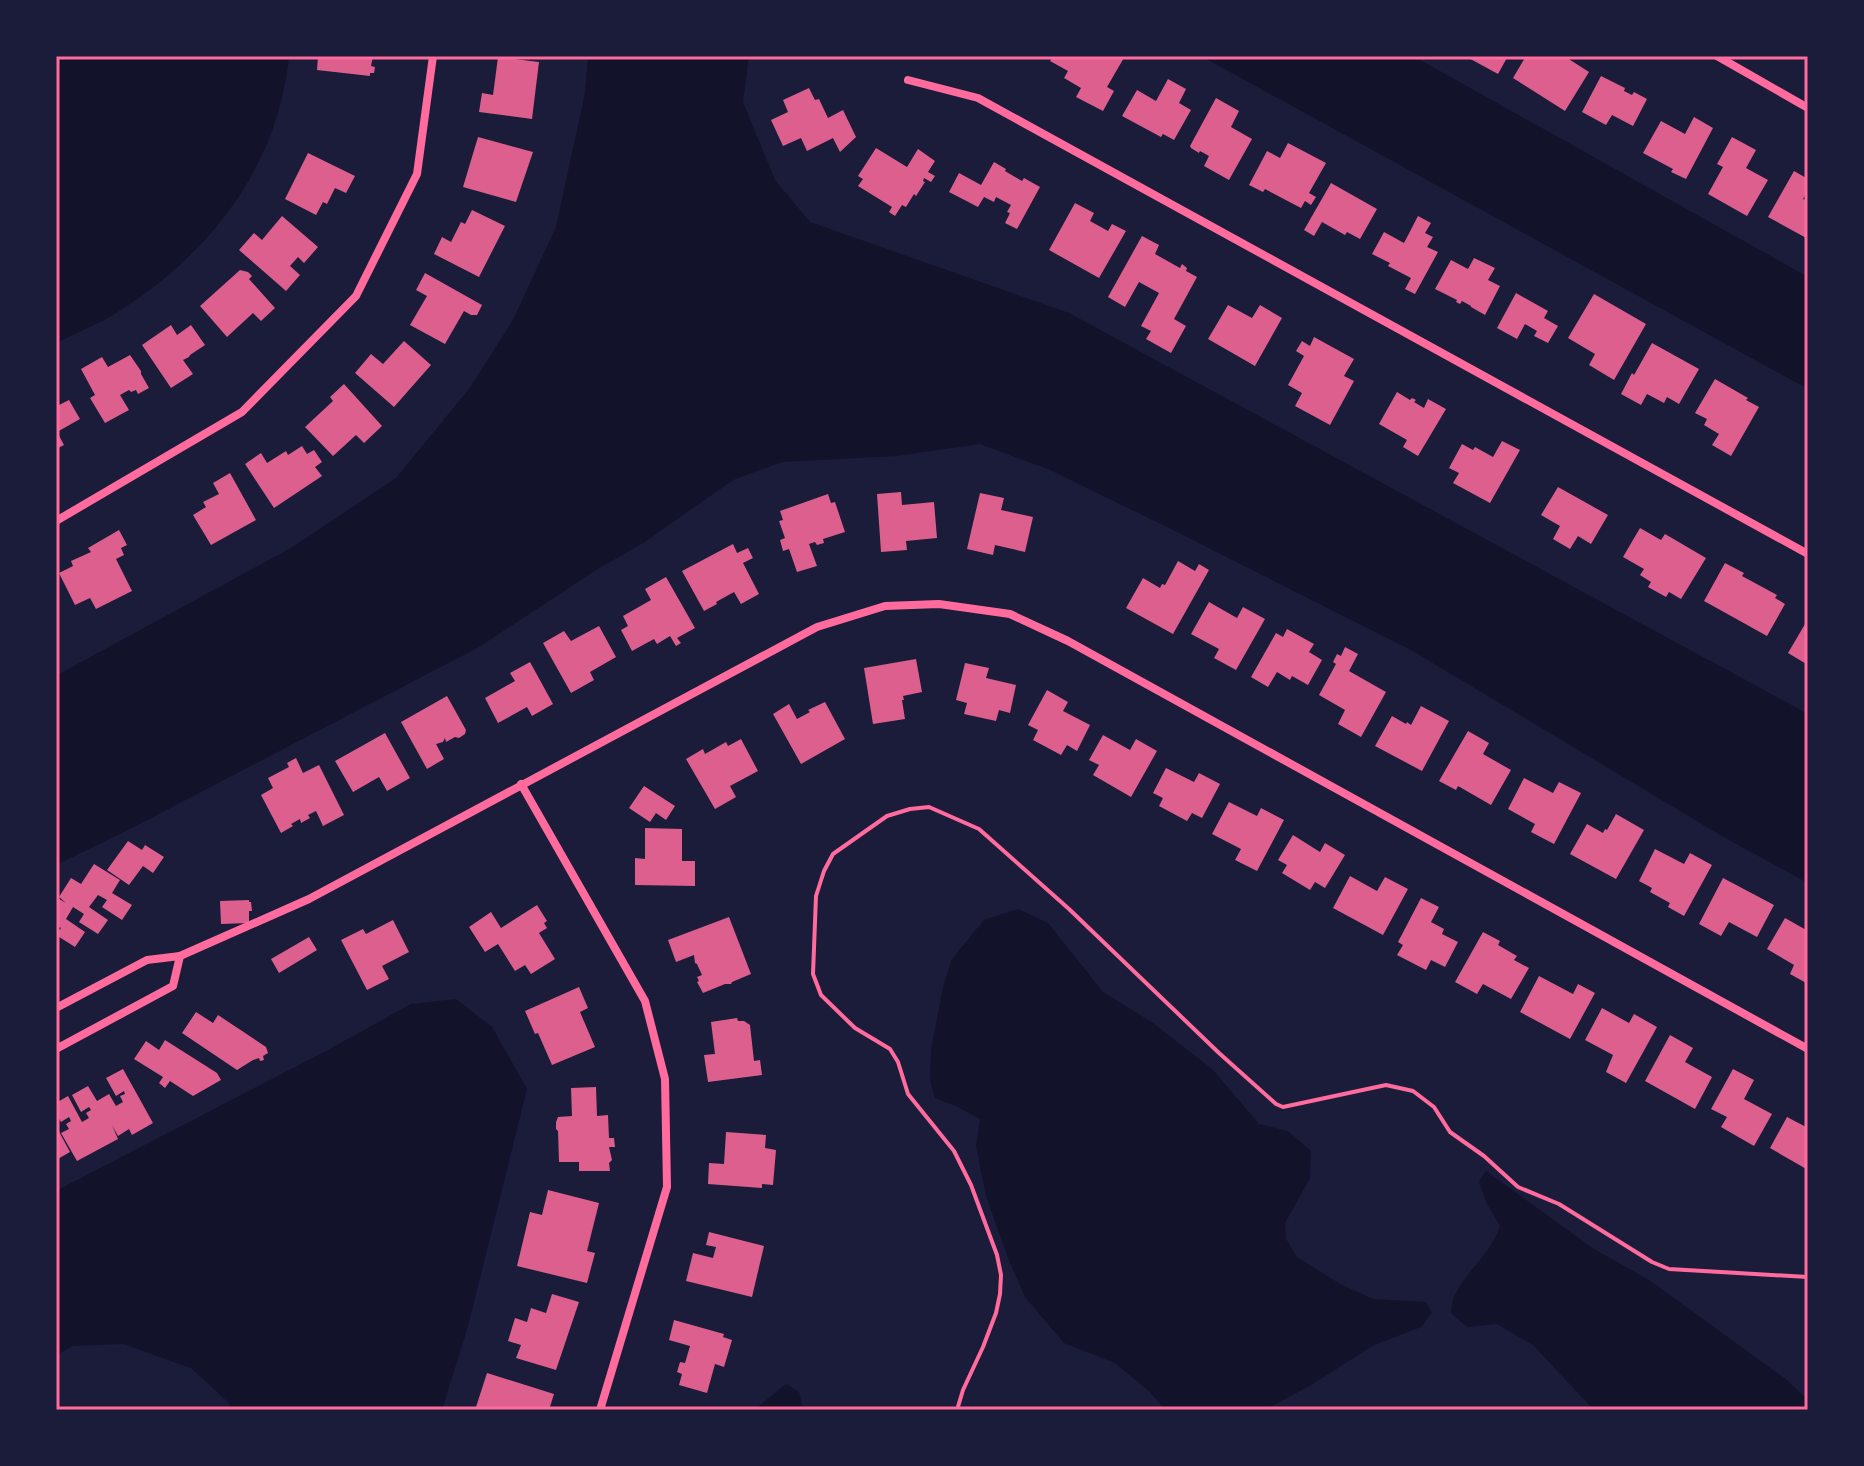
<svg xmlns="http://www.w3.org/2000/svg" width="1864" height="1466" font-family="'PT Serif',serif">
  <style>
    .water { fill: #12122b }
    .building { fill: #dd5f8e }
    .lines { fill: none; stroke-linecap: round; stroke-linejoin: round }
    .path { stroke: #ff6b9d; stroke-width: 4 }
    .minor { stroke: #ff6b9d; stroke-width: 8 }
    .neatline { fill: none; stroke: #ff6b9d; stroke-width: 3 }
  </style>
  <rect width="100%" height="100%" fill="#1b1b3a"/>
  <g class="water">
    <path d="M56,56H289C278,169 207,258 111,316C94,326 74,334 56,343Z"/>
    <polygon points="588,56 749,56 743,102 775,180 810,222 1069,313 1808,714 1808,883 1727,839 1411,650 1173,530 1048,469 980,444 896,456 782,462 733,480 643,543 596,570 479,647 128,830 56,865 56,673 61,673 291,548 396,478 469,389 513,320 556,227 585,93"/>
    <polygon points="1201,56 1413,56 1808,277 1808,389"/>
    <polygon points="1018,909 1048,923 1103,992 1153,1023 1212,1069 1259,1124 1288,1131 1311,1151 1310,1178 1285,1223 1286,1239 1297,1257 1340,1284 1373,1299 1426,1302 1432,1313 1421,1327 1374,1345 1311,1385 1265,1410 1165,1410 1150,1392 1115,1363 1064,1343 1025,1297 1008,1258 986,1196 976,1146 980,1119 956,1106 935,1098 930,1080 931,1050 943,987 952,959 984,920"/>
    <polygon points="456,999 492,1027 527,1089 468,1326 442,1410 232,1410 228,1402 191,1368 123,1344 73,1346 56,1355 56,1191 328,1050 411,1004"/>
    <path d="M1486,1171L1594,1249L1649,1280L1787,1380L1808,1400V1410H1594L1533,1345L1497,1324L1467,1327L1451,1313C1452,1307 1452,1300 1455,1295C1467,1270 1492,1253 1500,1226L1486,1202L1479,1181Z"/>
    <polygon points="786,1384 799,1392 803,1410 754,1410"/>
  </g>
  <g class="building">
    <polygon points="318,56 373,56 371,66 375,67 374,73 370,73 370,76 317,70"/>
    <polygon points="1054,56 1125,56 1107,87 1114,91 1103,111 1076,97 1081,88 1064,78 1068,71 1050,61"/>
    <polygon points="1465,56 1508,56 1498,74"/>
    <polygon points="1526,56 1564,56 1589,72 1565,111 1513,78"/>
    <polygon points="498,57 539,62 532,119 479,112 482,93 493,95"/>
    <polygon points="1601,76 1625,88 1624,91 1632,95 1634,92 1647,99 1633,126 1612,115 1606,125 1582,112"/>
    <polygon points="1168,79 1186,89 1179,103 1191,110 1174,140 1163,134 1161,137 1122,116 1137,90 1156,101"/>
    <polygon points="809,88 815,100 819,99 828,118 843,110 856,137 840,152 833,138 807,151 801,138 783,146 771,120 788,112 783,100"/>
    <polygon points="1216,98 1239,111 1231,127 1252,139 1229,180 1204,166 1209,156 1200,151 1199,153 1191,148 1190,146"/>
    <polygon points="1694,117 1713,128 1686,179 1671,172 1673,169 1643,153 1661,121 1685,134"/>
    <polygon points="478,137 533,152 516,202 463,187"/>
    <polygon points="1732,137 1756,150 1746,168 1768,180 1747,216 1708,194 1723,167 1717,164"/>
    <polygon points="1288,143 1326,163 1309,193 1316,197 1311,205 1305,201 1301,208 1265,189 1263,192 1249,185 1267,151 1280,158"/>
    <polygon points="876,148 907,167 918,149 935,161 928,172 935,176 931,182 924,178 923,181 925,182 916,196 914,194 906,207 902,205 895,216 889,212 892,207 858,186 863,179 858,176"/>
    <polygon points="308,153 355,176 346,193 335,188 327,204 323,202 316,215 285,199"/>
    <polygon points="994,162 1006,169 1005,171 1022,181 1024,178 1040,187 1017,229 1005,223 1010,213 1007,212 1011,205 996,197 994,202 984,197 978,207 949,192 959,173 981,185"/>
    <polygon points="1794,171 1808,179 1808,191 1803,199 1808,201 1808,239 1768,217"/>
    <polygon points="1331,183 1377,209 1360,239 1347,232 1345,235 1322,222 1314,236 1304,230"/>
    <polygon points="1075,203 1094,213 1090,221 1108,231 1112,224 1126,231 1099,278 1049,250"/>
    <polygon points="472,210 505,226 479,277 434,254 442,237 451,242 461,222 465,224"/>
    <polygon points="282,216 318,247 304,263 298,257 290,266 300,275 286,291 239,250 254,233 262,240"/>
    <polygon points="1418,216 1431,223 1425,233 1433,237 1427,247 1438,252 1415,294 1405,289 1411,278 1388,266 1390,263 1372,254 1384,232 1404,243"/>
    <polygon points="1142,236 1159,245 1155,254 1180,268 1182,264 1187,268 1186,271 1197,277 1174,319 1186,326 1171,353 1146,339 1151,331 1141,326 1159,293 1139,282 1125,307 1108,297"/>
    <polygon points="1474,258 1495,268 1488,280 1500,286 1485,315 1471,307 1471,306 1462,301 1460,304 1456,302 1457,300 1435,289 1451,260 1468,269"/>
    <polygon points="240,270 248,272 252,276 249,279 275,308 261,321 253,313 227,337 200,306"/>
    <polygon points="425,273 482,305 477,315 471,315 464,311 445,344 410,325 427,296 416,290"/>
    <polygon points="1516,293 1548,311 1544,318 1558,326 1548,343 1534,336 1537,331 1525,324 1517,339 1497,328"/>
    <polygon points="1594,294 1646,324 1614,380 1589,365 1595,354 1568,338"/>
    <polygon points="1228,305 1252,318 1260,305 1282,318 1255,366 1208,339"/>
    <polygon points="171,325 177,335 191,325 205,345 190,355 189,357 183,360 193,374 171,388 142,345"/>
    <polygon points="1314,337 1354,359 1344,376 1354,381 1330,425 1295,406 1302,393 1288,385 1304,356 1296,351 1302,341 1310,346"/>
    <polygon points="404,341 431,365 394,407 355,373 371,354 383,364"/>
    <polygon points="1652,343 1699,369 1679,404 1667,397 1664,403 1647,394 1641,405 1621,394 1632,373 1634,375"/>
    <polygon points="130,355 141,371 141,374 149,388 138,394 136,390 131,392 129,390 120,395 129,410 105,423 90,398 95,395 81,369 102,357 108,367"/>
    <polygon points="1715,379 1748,398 1746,400 1759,407 1731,456 1712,445 1719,434 1704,425 1707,419 1695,413"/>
    <polygon points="344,384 382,426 364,443 356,435 333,456 305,427 333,401 330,397"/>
    <polygon points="1397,392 1410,400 1412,398 1416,400 1414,402 1424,408 1428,399 1446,409 1418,456 1403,447 1407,440 1379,424"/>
    <polygon points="56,400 59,405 69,400 80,419 57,432 64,445 56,449"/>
    <polygon points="1502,441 1520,450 1490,503 1453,483 1459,473 1449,468 1462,444 1473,450 1475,447 1493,457"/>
    <polygon points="302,446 307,454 314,450 322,462 315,467 322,476 274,508 245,464 261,453 267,463 286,451 288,455"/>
    <polygon points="230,473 256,520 211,545 193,515 206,507 203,502 219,494 213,483"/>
    <polygon points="1558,487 1608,515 1591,544 1578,536 1570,549 1553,539 1560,526 1541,515"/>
    <polygon points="901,492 902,505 934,502 937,538 906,541 907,550 881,552 877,494"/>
    <polygon points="980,493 1004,498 1001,510 1033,517 1025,552 995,545 993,555 967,549"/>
    <polygon points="828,494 831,503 835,502 845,532 823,539 824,543 817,545 815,542 809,544 817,566 797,572 789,549 783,551 780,540 785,538 779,521 783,520 780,511"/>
    <polygon points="1640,528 1661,540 1665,534 1706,558 1681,599 1669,592 1666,597 1648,587 1651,582 1640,575 1644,569 1623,557"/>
    <polygon points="119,530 127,545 121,548 124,555 116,559 132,591 96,609 90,598 75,605 59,573 73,566 71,561 91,552 88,548"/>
    <polygon points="733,544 737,553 748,548 753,558 743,563 759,594 741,604 734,592 716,602 717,604 704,611 682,571"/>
    <polygon points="1178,561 1195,571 1199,564 1209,570 1173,634 1126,608 1143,578 1160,588 1162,584 1165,585"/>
    <polygon points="1725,563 1744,573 1742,576 1777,595 1775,598 1785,604 1767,636 1704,601"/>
    <polygon points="666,577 695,628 677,638 681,643 676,646 670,636 657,644 654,639 632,651 621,630 628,626 623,616 651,600 645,589"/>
    <polygon points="1209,602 1237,618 1243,607 1265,619 1236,670 1214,658 1219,649 1191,634"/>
    <polygon points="1808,619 1808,665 1788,653"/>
    <polygon points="599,626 616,657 590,672 594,680 571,693 543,643 564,631 571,641"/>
    <polygon points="1287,629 1314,644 1309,652 1322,660 1308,685 1292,676 1290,680 1277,672 1268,687 1251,677 1276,633 1283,637"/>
    <polygon points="1345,647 1358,654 1349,671 1386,692 1361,737 1338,724 1345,710 1319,695 1336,664 1333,662 1337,654 1341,656"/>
    <polygon points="916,659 922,692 903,696 904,700 902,700 905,719 873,724 864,668"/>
    <polygon points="530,662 553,704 532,716 527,707 498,723 485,698 515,681 510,673"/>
    <polygon points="965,663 989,668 986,678 1016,685 1010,713 999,710 996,721 964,714 967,703 956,700"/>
    <polygon points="1047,690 1068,702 1063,711 1090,725 1077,751 1067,745 1061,755 1033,740 1038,730 1028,725"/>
    <polygon points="447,696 466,730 465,734 459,738 455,737 446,742 445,738 443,742 436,744 444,759 427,769 401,722"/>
    <polygon points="825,702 845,739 801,764 773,714 789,704 797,719 810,712 808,710"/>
    <polygon points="1421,706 1449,721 1422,771 1375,746 1392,716 1406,724 1407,722 1411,725"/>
    <polygon points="1468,731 1489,743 1483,754 1511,770 1491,805 1458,786 1456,790 1439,781"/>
    <polygon points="385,733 410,778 387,791 379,777 353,792 335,761"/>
    <polygon points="1103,735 1130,750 1136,739 1157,751 1131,797 1093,775 1099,765 1089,760"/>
    <polygon points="741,739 758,771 730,786 736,797 715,809 686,759 703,749 705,754 726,742 728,746"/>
    <polygon points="296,758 303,773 319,765 344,815 323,826 316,811 308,815 310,818 301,823 300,819 291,824 293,826 281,833 261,795 273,788 268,778 289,767 287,763"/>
    <polygon points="1166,768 1194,782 1199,773 1220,784 1202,818 1192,813 1187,821 1159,806 1163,798 1153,793"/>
    <polygon points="1524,778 1553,793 1559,782 1581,793 1554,844 1531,832 1535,824 1508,809"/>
    <polygon points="644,786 675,806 666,820 656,813 650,822 629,808"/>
    <polygon points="1229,802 1257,816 1261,808 1284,820 1257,871 1235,860 1241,849 1212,834"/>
    <polygon points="1616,814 1644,830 1616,879 1570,854 1587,824 1603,833 1605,829 1607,830"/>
    <polygon points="645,828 682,829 682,861 695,861 695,886 635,885 635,858 645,859"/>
    <polygon points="1293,835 1320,852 1325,843 1345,855 1325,888 1315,882 1310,890 1282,873 1287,865 1278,860"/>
    <polygon points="128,841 142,850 145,845 164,857 153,873 143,866 129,885 107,870"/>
    <polygon points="1655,849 1684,864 1690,853 1712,865 1684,916 1668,907 1670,903 1650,892 1652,888 1639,881"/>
    <polygon points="94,864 120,880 112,893 132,905 122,920 102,907 107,900 98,895 89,907 108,920 98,934 79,922 84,914 73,907 66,919 85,932 75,947 56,935 61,928 56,925 56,897 66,903 59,897 71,878 81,884"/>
    <polygon points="1350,876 1377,891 1385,877 1408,889 1383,935 1333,908"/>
    <polygon points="1723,878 1774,905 1757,937 1729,922 1721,936 1699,924"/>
    <polygon points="1421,898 1439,907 1431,922 1444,929 1442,934 1458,942 1445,967 1431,960 1426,970 1397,955 1403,945 1398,942"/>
    <polygon points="249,900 249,902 251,902 252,911 249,911 249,923 221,924 220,901"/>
    <polygon points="537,905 547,921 544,923 547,928 539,933 555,959 531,974 525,965 515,971 498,944 485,952 469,927 491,912 501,928"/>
    <polygon points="729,917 751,974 732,982 731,984 725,984 703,993 697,982 699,981 697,977 702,975 697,964 695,963 694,955 676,962 668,940"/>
    <polygon points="1785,918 1808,931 1808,984 1790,974 1794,965 1767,949"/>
    <polygon points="393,920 409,952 382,966 389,979 367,990 341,940 363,929 366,934"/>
    <polygon points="1483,932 1500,941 1498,945 1517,956 1514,960 1529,968 1511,999 1483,984 1477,994 1455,982"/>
    <polygon points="309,937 317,950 279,973 271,959"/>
    <polygon points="1539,976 1573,994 1578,984 1595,993 1570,1039 1520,1012"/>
    <polygon points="579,987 588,1008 580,1012 595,1047 552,1065 538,1033 535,1034 525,1011"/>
    <polygon points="1602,1008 1629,1023 1634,1014 1657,1027 1626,1083 1606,1072 1613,1055 1585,1040"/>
    <polygon points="196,1012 213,1023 218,1015 266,1047 268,1053 263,1056 264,1060 260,1061 259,1058 253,1060 237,1070 182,1033"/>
    <polygon points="737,1018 738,1021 744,1021 750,1025 754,1061 760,1060 762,1075 708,1082 704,1055 715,1054 711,1022"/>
    <polygon points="1670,1035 1693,1048 1685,1062 1712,1077 1695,1109 1645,1081"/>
    <polygon points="165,1040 217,1073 221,1080 193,1096 170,1081 165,1088 159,1083 163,1077 134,1059 146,1041 159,1050"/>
    <polygon points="123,1069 153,1123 132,1135 129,1129 118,1136 112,1125 118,1139 77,1161 61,1133 69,1129 66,1124 71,1121 69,1117 61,1122 56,1114 56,1103 68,1096 82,1122 89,1118 86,1113 91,1110 89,1107 81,1112 72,1095 88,1086 97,1101 109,1094 116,1106 123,1102 120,1096 125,1094 124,1091 116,1096 106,1078"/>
    <polygon points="1733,1069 1754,1080 1744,1099 1772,1114 1754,1146 1721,1127 1727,1117 1711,1109"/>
    <polygon points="596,1087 597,1116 608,1115 609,1138 614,1138 615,1147 609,1147 612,1160 609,1163 610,1171 579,1171 579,1162 559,1162 558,1131 556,1129 556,1122 558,1117 572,1116 571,1088"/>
    <polygon points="1787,1117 1808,1128 1808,1170 1770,1148"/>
    <polygon points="56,1126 70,1152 56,1160"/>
    <polygon points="726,1132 766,1135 765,1148 776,1150 773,1185 762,1184 762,1188 708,1184 709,1163 724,1164"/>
    <polygon points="548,1190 599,1203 587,1251 595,1253 587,1283 517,1266 530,1212 542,1215"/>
    <polygon points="709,1232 764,1246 752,1297 686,1281 693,1253 713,1258 716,1247 706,1245"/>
    <polygon points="552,1294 579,1302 556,1370 516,1358 521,1345 508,1341 515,1318 527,1322 531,1308 546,1313"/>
    <polygon points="674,1320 724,1334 723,1337 732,1340 724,1367 715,1364 707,1393 679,1385 682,1374 677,1372 680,1362 685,1363 690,1346 669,1340"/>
    <polygon points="487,1373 554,1394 549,1410 475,1410"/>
  </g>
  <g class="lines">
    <polyline class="path" points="957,1410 963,1390 983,1347 996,1313 1000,1294 1001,1275 997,1255 971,1185 954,1151 908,1094 898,1062 890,1049 855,1028 821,995 813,974 816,896 824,871 833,854 887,816 910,809 929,807 979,829 1069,909 1219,1053 1276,1104 1283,1107 1386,1085 1413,1091 1434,1107 1450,1132 1484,1156 1518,1187 1559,1204 1652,1262 1669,1269 1808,1277"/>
    <g class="minor">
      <polyline points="1717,56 1808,108"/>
      <polyline points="908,80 978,98 1808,554"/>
      <polyline points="56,521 242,412 356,296 417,174 433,56"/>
      <polyline points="521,784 645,1001 665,1079 667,1187 600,1410"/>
      <polyline points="56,1008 147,960 180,956 309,899 817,627 885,606 939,604 1010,614 1068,641 1808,1049"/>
      <polyline points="56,1049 173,986 180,956"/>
    </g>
  </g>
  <rect width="1864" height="1466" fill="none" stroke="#1b1b3a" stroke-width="116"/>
  <rect x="58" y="58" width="1748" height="1350" class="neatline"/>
</svg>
